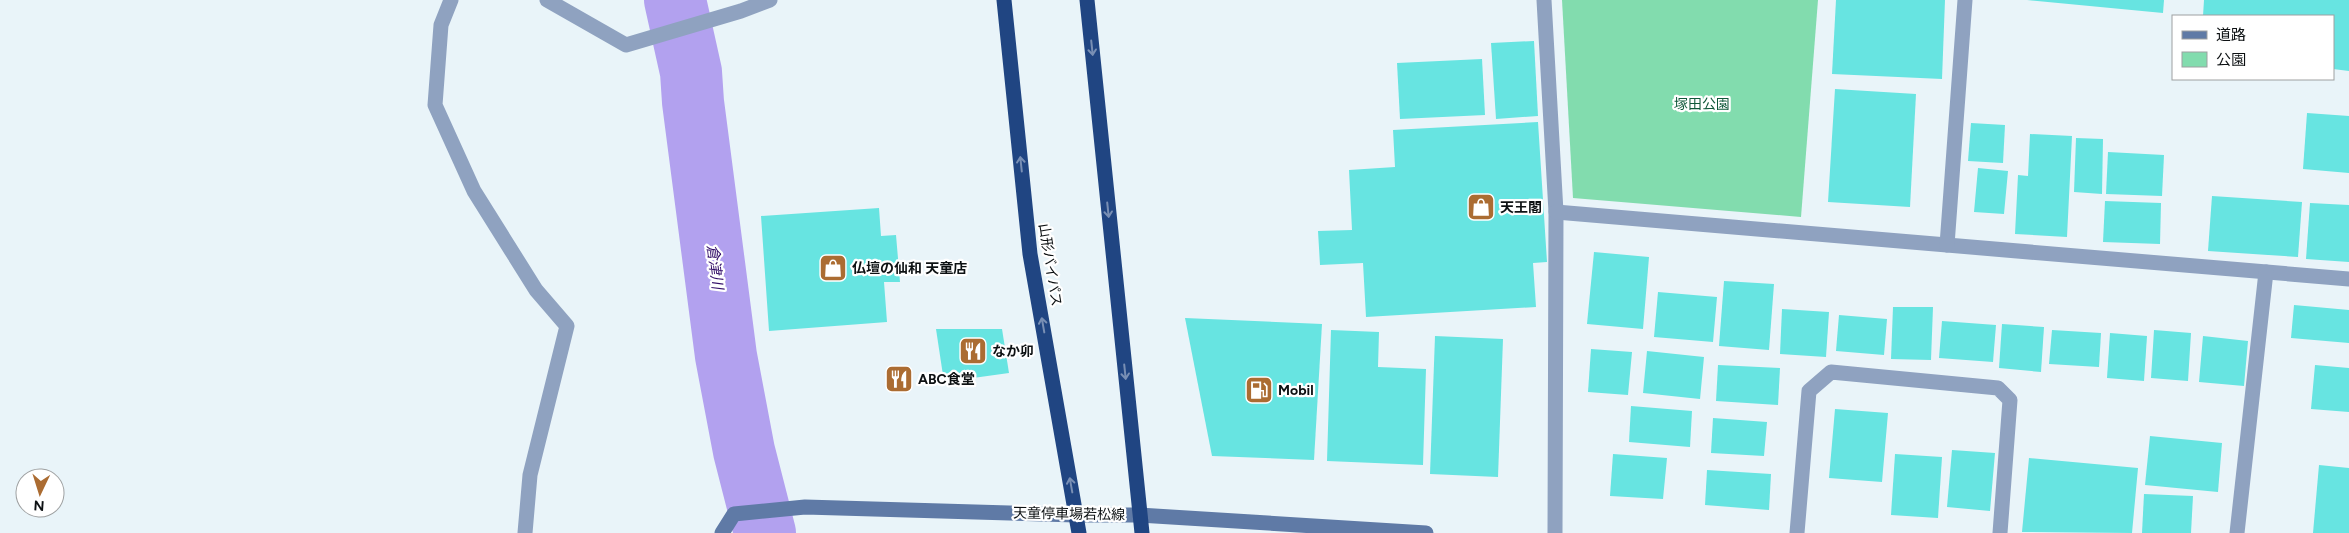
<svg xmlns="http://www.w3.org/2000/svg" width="2349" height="533" font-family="Figtree,'Noto Sans JP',sans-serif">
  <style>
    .green { fill: #82dcae }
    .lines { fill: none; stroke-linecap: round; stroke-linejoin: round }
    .river { stroke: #b2a1ef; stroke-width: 62 }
    .building { fill: #67e4e1 }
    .lane { stroke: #8fa2c0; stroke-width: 15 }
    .secondary { stroke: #5f7aa6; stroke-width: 15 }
    .highway { stroke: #204582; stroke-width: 15 }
    .oneway { stroke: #798fb4 }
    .labels { text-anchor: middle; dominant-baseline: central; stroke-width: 4.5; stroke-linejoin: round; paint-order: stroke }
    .park-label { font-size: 14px; fill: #10583a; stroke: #fff }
    .poi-label { font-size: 14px; font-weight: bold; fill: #0d1113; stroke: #fff; text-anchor: start }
    .street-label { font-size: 14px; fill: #0d1113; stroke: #fff }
    .water-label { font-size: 15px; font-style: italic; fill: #310c67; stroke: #fff }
  </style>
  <rect width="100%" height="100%" fill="#e9f4f9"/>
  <polygon class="green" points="1562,0 1818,0 1801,217 1573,198"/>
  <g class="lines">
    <polyline class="river" points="675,0 691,72 693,102 726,356 744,451 765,533"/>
  </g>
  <g class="building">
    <polygon points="1836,0 1945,0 1942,79 1832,74"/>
    <polygon points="2027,0 2164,0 2163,13"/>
    <polygon points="2204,0 2349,0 2349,71 2333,69 2333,16 2203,16"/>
    <polygon points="1534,41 1538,116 1496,119 1491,43"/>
    <polygon points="1482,59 1485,115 1400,119 1397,63"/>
    <polygon points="1835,89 1916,94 1910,207 1828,202"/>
    <polygon points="2307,113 2349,116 2349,173 2303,169"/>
    <polygon points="1538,122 1547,262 1533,263 1536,307 1366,317 1363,263 1320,265 1318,231 1352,230 1349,170 1395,167 1393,130"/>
    <polygon points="1971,123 2005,125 2003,163 1968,161"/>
    <polygon points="2030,134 2072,136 2067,237 2015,234 2018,175 2028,176"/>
    <polygon points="2076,138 2103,139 2102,194 2074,192"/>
    <polygon points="2108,152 2164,155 2162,196 2106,194"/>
    <polygon points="1978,168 2008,171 2004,214 1974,212"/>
    <polygon points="2212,196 2302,202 2298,257 2208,251"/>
    <polygon points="2105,201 2161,203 2160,244 2103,242"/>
    <polygon points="2310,203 2349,205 2349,262 2306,259"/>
    <polygon points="879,208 881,236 896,235 900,282 884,282 887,322 769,331 761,216"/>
    <polygon points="1594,252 1649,257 1643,329 1587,324"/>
    <polygon points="1724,281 1774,284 1769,350 1719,346"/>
    <polygon points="1658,292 1717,297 1713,342 1654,337"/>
    <polygon points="2294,305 2349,310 2349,343 2291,338"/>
    <polygon points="1893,307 1933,307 1931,360 1891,359"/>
    <polygon points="1782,309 1829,312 1826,357 1780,354"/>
    <polygon points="1839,315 1887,319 1884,355 1836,351"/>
    <polygon points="1185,318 1322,324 1314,460 1212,456"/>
    <polygon points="1942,321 1996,325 1993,362 1939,358"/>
    <polygon points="2002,324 2044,327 2041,372 1999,368"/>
    <polygon points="936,329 1002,329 1009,373 944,382"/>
    <polygon points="1331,330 1379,332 1378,367 1426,369 1423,465 1327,461"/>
    <polygon points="2052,330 2101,333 2099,367 2049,364"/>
    <polygon points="2154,330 2191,333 2188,381 2151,378"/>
    <polygon points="2110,333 2147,336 2144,381 2107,378"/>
    <polygon points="1435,336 1503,339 1498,477 1430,474"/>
    <polygon points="2203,336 2248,341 2244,386 2199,382"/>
    <polygon points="1591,349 1632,352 1628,395 1588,392"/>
    <polygon points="1647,351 1704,357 1700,399 1643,393"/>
    <polygon points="1718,365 1780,368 1778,405 1716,401"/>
    <polygon points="2315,365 2349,368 2349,412 2311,409"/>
    <polygon points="1631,406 1692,411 1690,447 1629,442"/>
    <polygon points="1835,409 1888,413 1882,482 1829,478"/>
    <polygon points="1713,418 1767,422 1764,456 1711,453"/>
    <polygon points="2150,436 2222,443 2218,492 2145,485"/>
    <polygon points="1952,450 1995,453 1990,511 1947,507"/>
    <polygon points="1613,454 1667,458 1663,499 1610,496"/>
    <polygon points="1895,454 1942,457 1938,518 1891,515"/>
    <polygon points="2029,458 2138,468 2132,533 2022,532"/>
    <polygon points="2319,465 2349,468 2349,533 2313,533"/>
    <polygon points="1707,470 1771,474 1769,510 1705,505"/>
    <polygon points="2144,494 2193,496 2191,533 2142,533"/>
  </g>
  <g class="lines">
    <g class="lane">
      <polyline points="451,0 441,25 435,105 474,191 536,290 567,326 530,475 525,533"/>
      <polyline points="547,0 626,45 741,11 770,0"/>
      <polyline points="1544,0 1556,212 1555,533"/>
      <polyline points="1556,212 2349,279"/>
      <polyline points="1947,245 1965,0"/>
      <polyline points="1797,533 1809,391 1831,372 1998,388 2010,400 2000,533"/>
      <polyline points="2237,533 2266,272"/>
    </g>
    <polyline class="secondary" points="722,533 734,514 805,507 1076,515 1139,515 1426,533"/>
    <g class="highway">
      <polyline points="1004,0 1030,254 1079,533"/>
      <polyline points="1087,0 1142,533"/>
    </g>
  </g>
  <defs><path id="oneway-shaft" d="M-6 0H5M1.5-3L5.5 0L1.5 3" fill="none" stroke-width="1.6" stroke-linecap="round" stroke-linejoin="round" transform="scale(1.25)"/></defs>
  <g class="oneway">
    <use href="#oneway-shaft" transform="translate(1092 48) rotate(84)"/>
    <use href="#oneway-shaft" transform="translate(1021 164) rotate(-96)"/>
    <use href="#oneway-shaft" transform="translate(1108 210) rotate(84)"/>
    <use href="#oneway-shaft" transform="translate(1043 325) rotate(-100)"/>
    <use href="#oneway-shaft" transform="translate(1125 372) rotate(84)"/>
    <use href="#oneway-shaft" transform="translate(1071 485) rotate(-100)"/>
  </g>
  <defs>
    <g id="shop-square" transform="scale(1.4375)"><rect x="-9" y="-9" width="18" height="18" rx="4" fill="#ab6c32" stroke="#fff"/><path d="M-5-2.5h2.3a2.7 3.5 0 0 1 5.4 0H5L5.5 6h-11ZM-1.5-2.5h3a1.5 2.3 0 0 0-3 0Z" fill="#fff"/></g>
    <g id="restaurant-square" transform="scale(1.4375)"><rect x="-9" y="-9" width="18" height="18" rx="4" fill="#ab6c32" stroke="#fff"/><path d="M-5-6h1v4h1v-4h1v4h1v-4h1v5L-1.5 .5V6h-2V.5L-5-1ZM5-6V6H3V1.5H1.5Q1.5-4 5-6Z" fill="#fff"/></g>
    <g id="fuel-square" transform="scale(1.4375)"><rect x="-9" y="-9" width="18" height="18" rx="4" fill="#ab6c32" stroke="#fff"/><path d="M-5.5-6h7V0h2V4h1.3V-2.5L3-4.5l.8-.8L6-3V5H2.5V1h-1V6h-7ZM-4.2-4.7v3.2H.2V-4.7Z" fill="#fff"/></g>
  </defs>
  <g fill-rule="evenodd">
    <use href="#shop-square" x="1481" y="207"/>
    <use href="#shop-square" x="833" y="268"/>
    <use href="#restaurant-square" x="973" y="351"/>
    <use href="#restaurant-square" x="899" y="379"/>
    <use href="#fuel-square" x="1259" y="390"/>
  </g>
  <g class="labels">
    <g class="park-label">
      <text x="1702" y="104">塚田公園</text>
    </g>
    <g class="poi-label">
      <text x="1500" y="207">天王閣</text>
      <text x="852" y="268">仏壇の仙和 天童店</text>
      <text x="992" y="351">なか卯</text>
      <text x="918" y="379">ABC食堂</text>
      <text x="1278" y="390">Mobil</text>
    </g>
    <g class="street-label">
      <text transform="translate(1050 265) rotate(81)">山形バイパス</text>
      <text transform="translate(1069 514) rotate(1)">天童停車場若松線</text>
    </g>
    <g class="water-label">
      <text transform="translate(715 267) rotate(83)">倉津川</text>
    </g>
  </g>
  <rect x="2172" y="15" width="162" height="65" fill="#ffffff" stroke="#9ea0a1"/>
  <rect x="2182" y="31" width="25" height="8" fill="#5f7aa6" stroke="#9ea0a1"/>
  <text x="2216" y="40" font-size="15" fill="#0d1113">道路</text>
  <rect x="2182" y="52" width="25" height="15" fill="#82dcae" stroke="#9ea0a1"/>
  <text x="2216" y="65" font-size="15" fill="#0d1113">公園</text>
  <g transform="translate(40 493) rotate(184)"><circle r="24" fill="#ffffff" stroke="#9ea0a1"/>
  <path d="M0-4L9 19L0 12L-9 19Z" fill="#ab6c32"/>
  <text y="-8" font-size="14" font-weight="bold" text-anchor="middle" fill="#0d1113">N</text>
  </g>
</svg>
